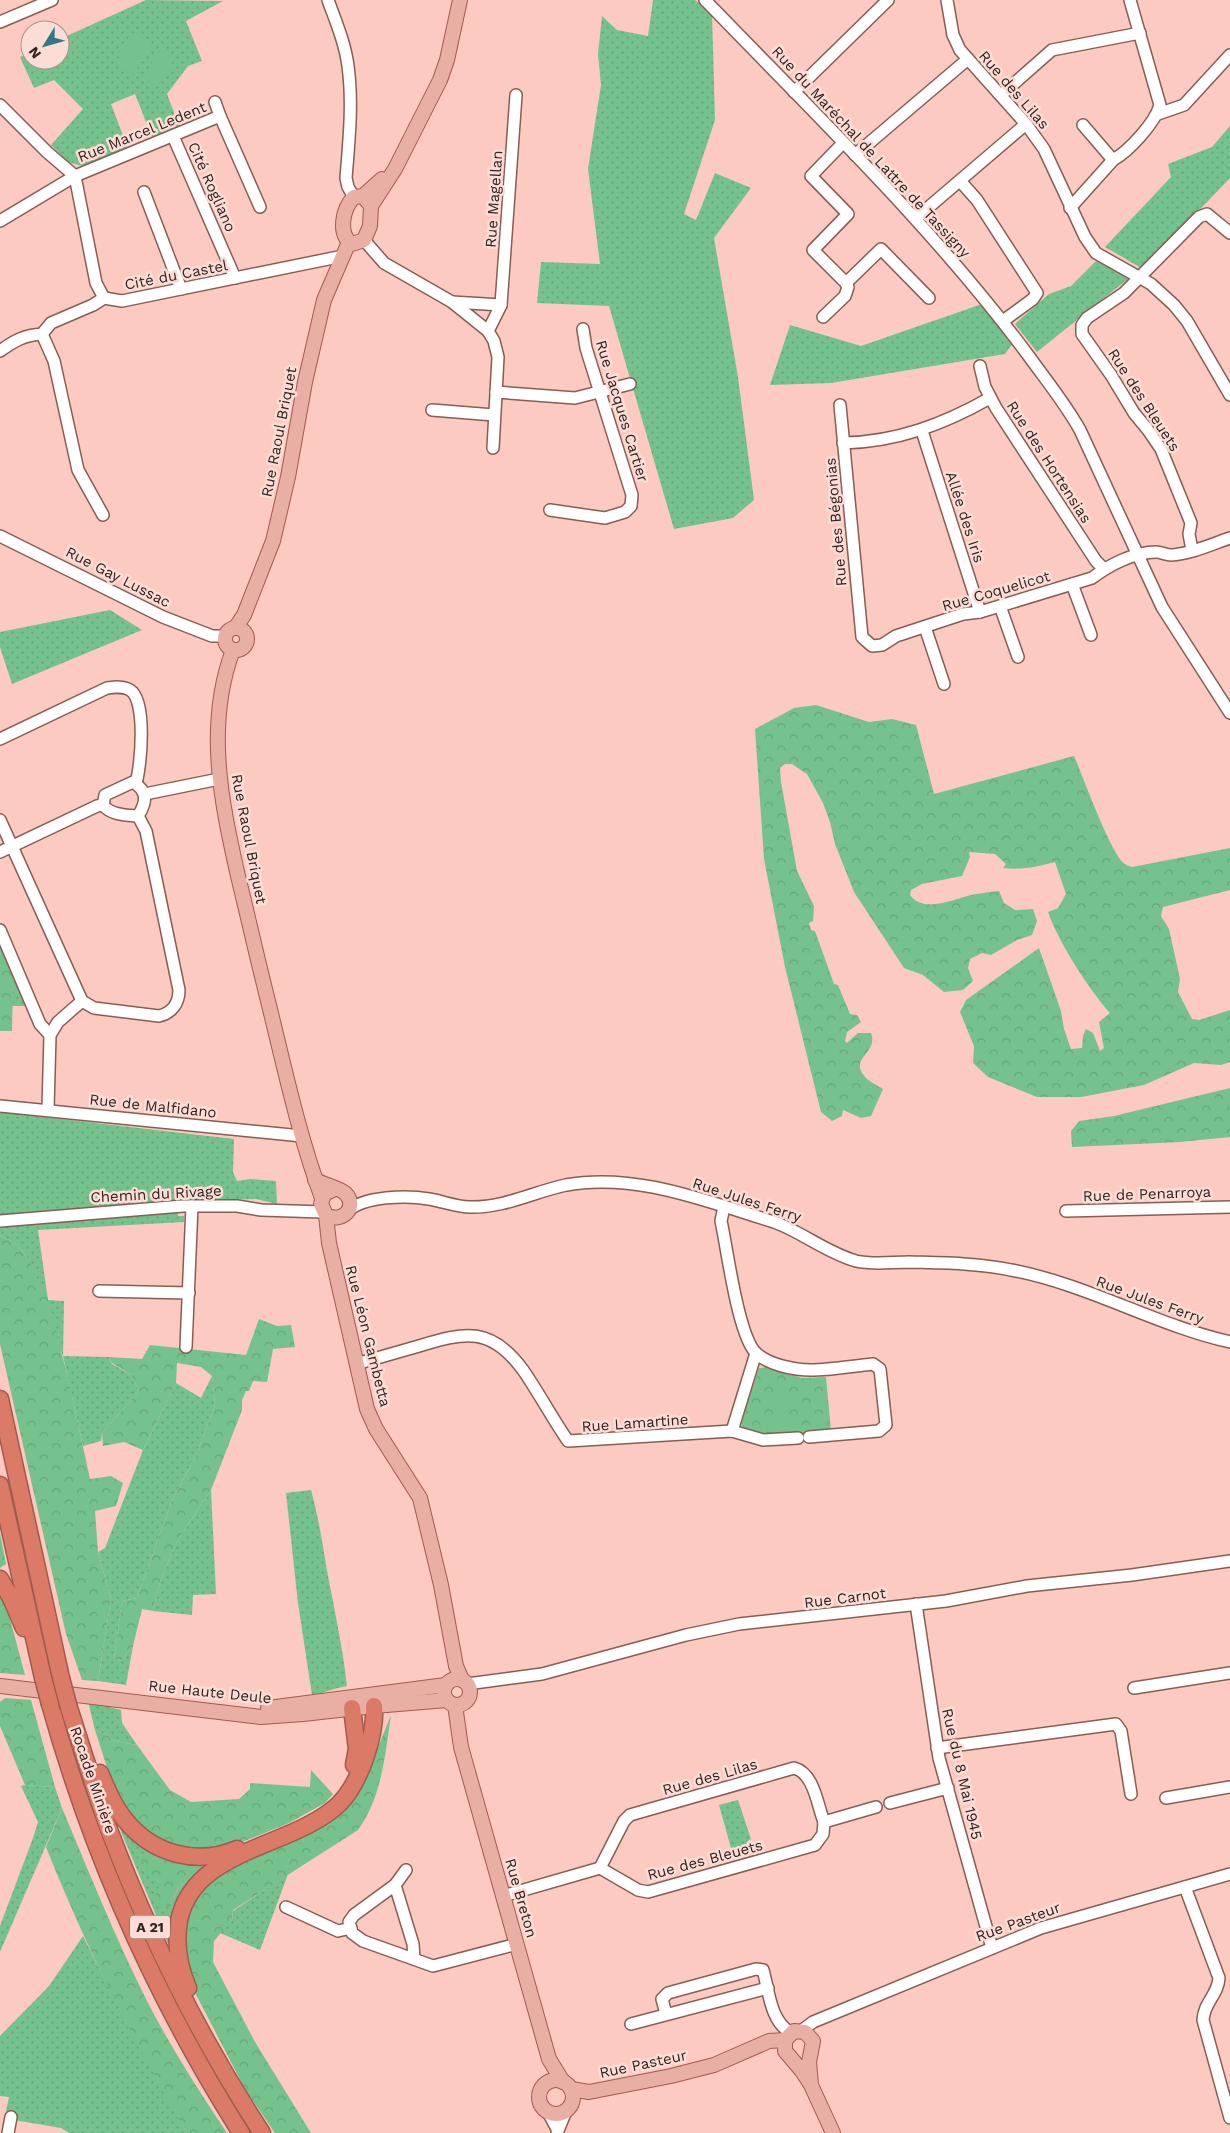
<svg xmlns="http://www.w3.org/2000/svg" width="1230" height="2133" font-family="'Work Sans',sans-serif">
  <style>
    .grass { fill: url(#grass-dots) }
    .forest { fill: url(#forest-crowns) }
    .garden { fill: #75c28c }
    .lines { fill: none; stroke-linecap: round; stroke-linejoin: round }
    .minor-casing { stroke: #885d54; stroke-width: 14 }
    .major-casing { stroke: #a15b4d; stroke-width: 16 }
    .highway-casing { stroke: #a15b4d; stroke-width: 19 }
    .minor { stroke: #fff; stroke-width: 11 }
    .major { stroke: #e9afa4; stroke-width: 14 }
    .highway { stroke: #db7a67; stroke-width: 16 }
    .highway-bridge-casing { stroke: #a15b4d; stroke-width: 19; stroke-linecap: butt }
    .highway-bridge { stroke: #db7a67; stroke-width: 16 }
    .labels { text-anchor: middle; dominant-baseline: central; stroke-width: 5; stroke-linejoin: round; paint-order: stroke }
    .shield { fill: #fbddd6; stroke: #705a55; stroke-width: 1 }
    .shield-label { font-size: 14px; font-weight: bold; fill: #34221e }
    .street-label { font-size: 15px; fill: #34221e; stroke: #fbddd6 }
  </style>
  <defs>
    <pattern id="grass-dots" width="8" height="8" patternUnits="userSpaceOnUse" patternTransform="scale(1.25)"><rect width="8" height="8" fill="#75c28c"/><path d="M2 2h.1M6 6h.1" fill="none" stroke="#66a678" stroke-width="1.8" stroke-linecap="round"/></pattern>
    <pattern id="forest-crowns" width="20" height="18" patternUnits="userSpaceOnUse" patternTransform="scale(1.25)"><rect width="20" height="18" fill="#75c28c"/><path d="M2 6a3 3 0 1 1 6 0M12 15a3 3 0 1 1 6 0" fill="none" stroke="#66a678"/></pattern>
  </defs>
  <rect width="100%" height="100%" fill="#fccac0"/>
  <g class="grass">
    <polygon points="146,0 223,1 186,21 202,61 188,66 167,94 179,126 152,137 135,94 111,104 128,149 82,166 68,162 51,145 83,109 54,80 34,88 20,57 30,53 30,60 60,60 60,39"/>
    <polygon points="653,0 695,0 712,14 715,120 684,214 696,220 715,173 751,188 714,238 738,377 754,500 733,518 674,529 609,306 537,303 541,262 600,264 588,169 601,85 598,54 602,16 617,30 648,36"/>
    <polygon points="1230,126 1230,178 1143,269 1105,247 1171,177 1168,164 1212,147"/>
    <polygon points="1098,259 1129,278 1037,352 1015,324 1049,294 1071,286"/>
    <polygon points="982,304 1013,343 1005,354 831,383 770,385 790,325 861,346"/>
    <polygon points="110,610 142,630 12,684 0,647 0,632"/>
    <polygon points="5,952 27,1006 11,1006 13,980 4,959"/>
    <polygon points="0,1112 234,1139 233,1172 237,1181 250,1179 276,1181 277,1204 256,1199 182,1201 0,1216"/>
    <polygon points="178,1212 178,1216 184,1216 184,1222 38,1230 48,1300 64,1301 63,1356 109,1357 112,1364 131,1375 139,1391 102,1433 101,1441 83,1446 63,1356 28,1259 18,1245 0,1235 0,1225"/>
    <polygon points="212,1376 215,1405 196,1455 171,1503 137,1598 122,1601 114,1659 121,1661 133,1646 126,1685 98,1681 111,1599 98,1552 105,1548 143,1450 176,1383 201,1398"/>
    <polygon points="211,1490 216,1594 193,1595 192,1615 153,1611 160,1582 176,1543"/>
    <path d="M311,1490C319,1519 323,1547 328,1576C335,1613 343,1649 347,1686C334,1688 325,1693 312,1695L298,1603L286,1493Z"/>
    <polygon points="88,1701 121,1710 122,1723 137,1745 115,1741 107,1735 95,1730"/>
    <polygon points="25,1785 55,1787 62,1808 0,1952 0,1926 33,1838 38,1822 21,1786"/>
    <polygon points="738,1800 751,1839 747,1842 743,1851 733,1855 719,1805"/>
    <polygon points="123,1822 152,1848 142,1860 159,1883 171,1908 177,1890 186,1881 195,1883 173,1956 120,1829"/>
    <polygon points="288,1874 260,1950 220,1933 232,1920 233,1911"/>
    <polygon points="83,1936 127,2023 187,2133 69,2133 61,2128 14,2120 15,2114 6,2112 9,2097 0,2096 0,2036 49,1986"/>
  </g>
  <g class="forest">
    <path d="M816,705L869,722L892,719L916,725L934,794L1074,756C1083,776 1111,855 1125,864C1127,866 1130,866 1132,867L1230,848V890L1163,907L1161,916L1169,929L1180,979L1178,992L1192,1019L1199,1020L1230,1010V1062L1221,1065L1194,1063L1144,1085L1081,1097H1037L988,1077L973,1063L974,1046L960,1012L966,1000L1039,948L1061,1011L1064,1029L1071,1049L1082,1048L1083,1036L1086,1029L1093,1033L1100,1051L1104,1048L1099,1022L1110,1013C1089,990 1058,941 1048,912L1058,908L1066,894L1055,862C1037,867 1022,870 1003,868L1006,864L995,854L969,852L970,857L962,876L922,884L911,890L910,895C924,914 954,899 971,895C980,893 990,892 999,891L1004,903L1015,910L1033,909L1037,921L1032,935L1017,940L991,955L982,953L970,959L968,968L973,981L963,990L944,992L923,975L904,968L854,892L835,844L830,822L823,803L807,774L792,764H785L780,768L781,782L797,871L814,906L813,921L809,923L811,930L815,931L834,984L838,985L850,1014L857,1015L861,1022L847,1032L845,1041L847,1043L858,1033H871C879,1054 847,1058 866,1078C870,1082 877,1085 883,1089L871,1116L861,1118L843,1110L842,1116L832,1121L821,1112L785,967L764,859L755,729L794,708Z"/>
    <polygon points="0,941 13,980 12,1031 0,1031"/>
    <polygon points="1230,1088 1230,1137 1180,1142 1072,1147 1071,1131 1079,1121 1114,1116"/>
    <polygon points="0,1235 18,1245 28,1259 48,1300 69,1382 90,1479 111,1476 123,1483 116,1506 95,1511 98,1552 111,1599 98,1681 82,1680 66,1634 0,1344"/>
    <polygon points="259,1319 277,1326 291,1325 295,1347 273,1349 267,1382 253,1381 249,1391 246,1391 242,1400 242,1410 211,1490 176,1543 160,1582 153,1611 142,1609 133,1646 121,1661 114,1659 122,1601 137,1598 171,1503 196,1455 215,1405 212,1376 201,1367 177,1363 176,1383 143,1450 124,1442 103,1446 102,1433 139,1391 131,1375 112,1363 109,1357 142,1359 150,1345 246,1355"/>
    <path d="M768,1367L802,1378L826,1377L831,1431C811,1432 765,1438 747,1432C743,1431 742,1427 741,1423L759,1368Z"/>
    <polygon points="0,1533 6,1564 0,1568"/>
    <polygon points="0,1593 6,1604 25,1675 0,1673"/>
    <polygon points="5,1698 31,1700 55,1787 25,1785 0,1726 0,1702"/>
    <path d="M391,1715C385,1755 382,1797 358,1830L233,1910L232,1920L214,1941L213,1962L255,2042L311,2133H275L245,2089L190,1983L180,1941L186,1908L210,1880L359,1789L366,1777Z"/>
    <polygon points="95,1730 107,1735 115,1741 137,1745 170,1790 191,1802 239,1799 250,1789 250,1783 310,1787 311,1770 333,1794 325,1803 289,1823 230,1847 195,1854 149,1837 125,1807 111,1780"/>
    <path d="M62,1808C89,1872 115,1937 146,1999C170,2046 198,2090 227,2133H187C134,2041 85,1946 46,1847Z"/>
    <polygon points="152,1848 214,1858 195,1883 186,1881 177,1890 171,1908 154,1901 159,1883 141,1860"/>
  </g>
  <g class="garden">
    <polygon points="131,32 151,44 134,74 115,65"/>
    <polygon points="159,49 175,57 159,87 144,79"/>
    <polygon points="792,1397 793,1408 773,1408 773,1398"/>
    <rect x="773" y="1417" width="20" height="11"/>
  </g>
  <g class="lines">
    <g class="minor-casing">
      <g id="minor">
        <path d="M328,0C336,22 345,43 348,66C353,103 349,141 346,178L348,187L354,197"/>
        <path d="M705,0C816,115 932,226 1028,355C1046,380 1065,403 1080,430L1162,607L1230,713"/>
        <polyline points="947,0 953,35 960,50 1026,124 1044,149 1085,237 1096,253 1151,284 1174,305 1187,321 1230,395"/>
        <polyline points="0,22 52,0"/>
        <polyline points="794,92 888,0"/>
        <polyline points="1001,95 1052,50 1140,33"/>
        <polyline points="215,102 220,116"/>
        <polyline points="0,105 47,152 75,176 96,283 104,298"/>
        <polyline points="1158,114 1184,105 1230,55"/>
        <polyline points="1083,125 1113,160"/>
        <polyline points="173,136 235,278"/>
        <polyline points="843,143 811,176 848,214 813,250 846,283 881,249 929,298"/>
        <polyline points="855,155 968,59"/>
        <polyline points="961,182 977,200 1037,293 1033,299 1003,321"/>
        <polyline points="144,192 181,289"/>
        <path d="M1070,208L1113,160C1129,151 1155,123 1160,105L1130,0"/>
        <polyline points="916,218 1026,124"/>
        <polyline points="0,221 75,176 220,116 260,207"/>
        <polyline points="364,240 384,263 452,302 488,331 494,341 498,357 493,448"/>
        <polyline points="452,302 501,305 488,331"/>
        <polyline points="501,305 516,95"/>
        <polyline points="823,317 845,296 848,287 846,283"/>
        <polyline points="42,334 54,361 78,470 103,515"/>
        <path d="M0,351C14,341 24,335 42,334L51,323L93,305L104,298L122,301L343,256"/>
        <polyline points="980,366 985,387 996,408 1096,561 1104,569"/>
        <polyline points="496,392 575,398 630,384"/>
        <path d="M840,405L862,637L872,646L882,645L896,636L963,614L980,612L1092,578C1109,565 1134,552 1156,552C1161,552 1166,555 1171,555C1191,554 1212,544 1230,538"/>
        <polyline points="432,410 494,415"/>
        <polyline points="922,431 980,612"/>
        <path d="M843,443C897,442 944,424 990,398"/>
        <polyline points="550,510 605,518 625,512 631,506 632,495 586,348 583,329"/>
        <polyline points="0,536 163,617 212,636 225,636"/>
        <polyline points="1192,550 1189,534 1191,523 1161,449 1148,430 1134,413 1111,375 1082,334 1082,325 1087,318 1124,293 1199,217 1207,214 1230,233"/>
        <polyline points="1072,584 1091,635"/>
        <polyline points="1000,606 1018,657"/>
        <polyline points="925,627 944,684"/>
        <path d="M0,739L107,688C115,687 123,686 130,690C147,700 141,766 136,783"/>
        <path d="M133,782C148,791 147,802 138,816C125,815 111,815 103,805L105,795Z"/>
        <polyline points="145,794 219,779"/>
        <path d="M0,820L82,1001L94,1008L159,1016C172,1013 179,1003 179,990L146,831L138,816"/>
        <polyline points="0,852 97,806 103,805"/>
        <polyline points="0,930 40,1024 50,1035"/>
        <polyline points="0,1106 302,1136"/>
        <polyline points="48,1109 50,1035 58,1022 82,1001"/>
        <path d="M724,1207L721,1221C727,1247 738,1338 757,1354C770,1365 794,1370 811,1370C831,1370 852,1366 873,1364L880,1369L886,1425L879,1431L809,1437"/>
        <path d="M348,1211C364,1196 407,1195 429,1199C442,1201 456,1207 470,1207C504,1208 533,1192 566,1185C636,1172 708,1202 774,1222C802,1232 827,1253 856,1261C873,1265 892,1262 909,1262C942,1263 978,1263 1011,1270C1087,1284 1155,1325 1230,1342"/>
        <polyline points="1066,1211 1230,1207"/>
        <polyline points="0,1221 183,1206 237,1206 261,1210 323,1212"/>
        <polyline points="99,1291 189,1293"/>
        <polyline points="186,1347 192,1206"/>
        <path d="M356,1364C377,1358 398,1352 419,1346C465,1332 491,1326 523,1370C539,1393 552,1418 568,1441L732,1431L763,1440L798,1438"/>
        <polyline points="732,1431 756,1353"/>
        <polyline points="916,1604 939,1758 992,1948"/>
        <polyline points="467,1684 542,1674 686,1635 739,1624 946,1601 1027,1586 1132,1575 1230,1561"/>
        <polyline points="1134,1688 1230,1673"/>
        <polyline points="937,1748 1116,1724 1121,1731 1131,1794"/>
        <polyline points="1166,1798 1230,1787"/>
        <polyline points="890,1803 948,1788"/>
        <path d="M600,1868L624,1821L630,1815L794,1768C814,1773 817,1804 824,1822"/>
        <polyline points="406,1870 395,1885 354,1915 349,1922 352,1933 363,1941 433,1966 517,1944"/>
        <polyline points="395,1885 413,1944 414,1959"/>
        <path d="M1185,1887L1219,1978C1218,1995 1204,2002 1203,2020L1230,2118"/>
        <polyline points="503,1896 600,1868 638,1890 648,1892 815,1845 823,1834 824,1822 876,1807"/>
        <polyline points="286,1907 338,1931 351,1928"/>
        <path d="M666,2014L662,1999L668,1993L756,1969L763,1970C769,1991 770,2021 791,2033"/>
        <polyline points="631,2024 768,1988"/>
        <polyline points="801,2031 813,2022 1041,1928 1230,1874"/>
        <polyline points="548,2112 557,2129"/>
        <polyline points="8,2133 11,2117"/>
        <polyline points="557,2133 566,2111"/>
      </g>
    </g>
    <g class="major-casing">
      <g id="major">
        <path d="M363,196L371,206L370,226L364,240L352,244C337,234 343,208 354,197L363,196L382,179"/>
        <polyline points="371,206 395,169 440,80 447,60 460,0"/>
        <polyline points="236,627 244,615 273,541 288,477 305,382 324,300 349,242"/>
        <circle cx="236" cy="639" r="11"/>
        <path d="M233,650C205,725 221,801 238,876C248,917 257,957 267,997C284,1065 298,1133 322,1198"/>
        <path d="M315,1180C323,1184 341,1189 345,1193C359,1207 342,1224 326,1215L321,1204L324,1194L335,1189"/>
        <polyline points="326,1215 329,1243 367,1409 376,1429 420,1498 441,1585 456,1666 462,1680"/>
        <circle cx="457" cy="1692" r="13"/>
        <polyline points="0,1686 261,1717 303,1714 374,1706 447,1700"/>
        <polyline points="455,1705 461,1747 549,2059 563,2082"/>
        <polyline points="268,1708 446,1685"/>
        <circle cx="556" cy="2097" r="17"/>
        <polyline points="811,2085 809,2062 813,2041 805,2032 794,2031 785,2040 785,2051 802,2071 811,2085 833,2133"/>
        <polyline points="571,2089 589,2092 671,2076 714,2065 769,2041 785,2040"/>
      </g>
    </g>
    <g class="highway-casing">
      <g id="highway">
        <polyline points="0,1399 61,1678"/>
        <polyline points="0,1485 43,1678"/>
        <polyline points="0,1579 11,1598 24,1628"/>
        <path d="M50,1704C93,1858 155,1997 241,2133"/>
        <path d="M69,1708C82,1748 94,1788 108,1827C148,1934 200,2038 262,2133"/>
        <polyline points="352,1708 357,1749 354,1765"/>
        <path d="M100,1773C107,1789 114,1807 126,1821C153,1854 197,1866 237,1849"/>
        <path d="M188,1988C179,1967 175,1944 179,1921C193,1848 293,1848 339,1804C360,1783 376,1735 374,1706"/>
      </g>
    </g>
    <use href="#minor" class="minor"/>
    <use href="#major" class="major"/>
    <use href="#highway" class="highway"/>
    <g class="highway-bridge-casing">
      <g id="highway-bridge">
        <polyline points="43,1678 50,1704"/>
        <polyline points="61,1678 69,1708"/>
      </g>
    </g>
    <use href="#highway-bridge" class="highway-bridge"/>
  </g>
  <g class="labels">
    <rect class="shield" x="130" y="1915.5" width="40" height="23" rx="4"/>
    <g class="shield-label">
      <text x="150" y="1927">A 21</text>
    </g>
    <g class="street-label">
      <text transform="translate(1014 90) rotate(49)">Rue des Lilas</text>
      <text transform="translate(142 132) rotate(-22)">Rue Marcel Ledent</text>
      <text transform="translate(871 152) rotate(47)">Rue du Maréchal de Lattre de Tassigny</text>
      <text transform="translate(212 187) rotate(66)">Cité Rogliano</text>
      <text transform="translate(494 199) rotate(-86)">Rue Magellan</text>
      <text transform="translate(176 275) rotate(-11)">Cité du Castel</text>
      <text transform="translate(1144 400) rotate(57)">Rue des Bleuets</text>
      <text transform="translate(622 411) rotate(73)">Rue Jacques Cartier</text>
      <text transform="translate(279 432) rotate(-79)">Rue Raoul Briquet</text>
      <text transform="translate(1049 462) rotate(57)">Rue des Hortensias</text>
      <text transform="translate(965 517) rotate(72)">Allée des Iris</text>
      <text transform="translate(836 522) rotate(-95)">Rue des Bégonias</text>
      <text transform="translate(118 577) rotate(27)">Rue Gay Lussac</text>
      <text transform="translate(996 591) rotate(-16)">Rue Coquelicot</text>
      <text transform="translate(249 839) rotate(79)">Rue Raoul Briquet</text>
      <text transform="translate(153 1106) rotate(6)">Rue de Malfidano</text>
      <text transform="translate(156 1194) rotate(-3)">Chemin du Rivage</text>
      <text transform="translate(1147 1194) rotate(-2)">Rue de Penarroya</text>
      <text transform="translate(747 1200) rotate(18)">Rue Jules Ferry</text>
      <text transform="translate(1150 1300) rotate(20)">Rue Jules Ferry</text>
      <text transform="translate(368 1336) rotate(76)">Rue Léon Gambetta</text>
      <text transform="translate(635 1423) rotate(-4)">Rue Lamartine</text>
      <text transform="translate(845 1598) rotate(-7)">Rue Carnot</text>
      <text transform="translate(210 1692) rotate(6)">Rue Haute Deule</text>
      <text transform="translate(962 1774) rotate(77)">Rue du 8 Mai 1945</text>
      <text transform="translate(710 1777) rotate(-16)">Rue des Lilas</text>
      <text transform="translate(93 1780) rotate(71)">Rocade Minière</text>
      <text transform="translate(705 1860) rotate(-15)">Rue des Bleuets</text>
      <text transform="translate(521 1898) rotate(74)">Rue Breton</text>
      <text transform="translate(1018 1922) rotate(-20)">Rue Pasteur</text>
      <text transform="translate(643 2064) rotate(-12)">Rue Pasteur</text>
    </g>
  </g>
  <g transform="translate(45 45) rotate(233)"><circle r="24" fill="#fbddd6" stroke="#ab928c"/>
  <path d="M0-4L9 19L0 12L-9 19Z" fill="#327785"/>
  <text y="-8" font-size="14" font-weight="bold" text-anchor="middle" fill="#34221e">N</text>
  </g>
</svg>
